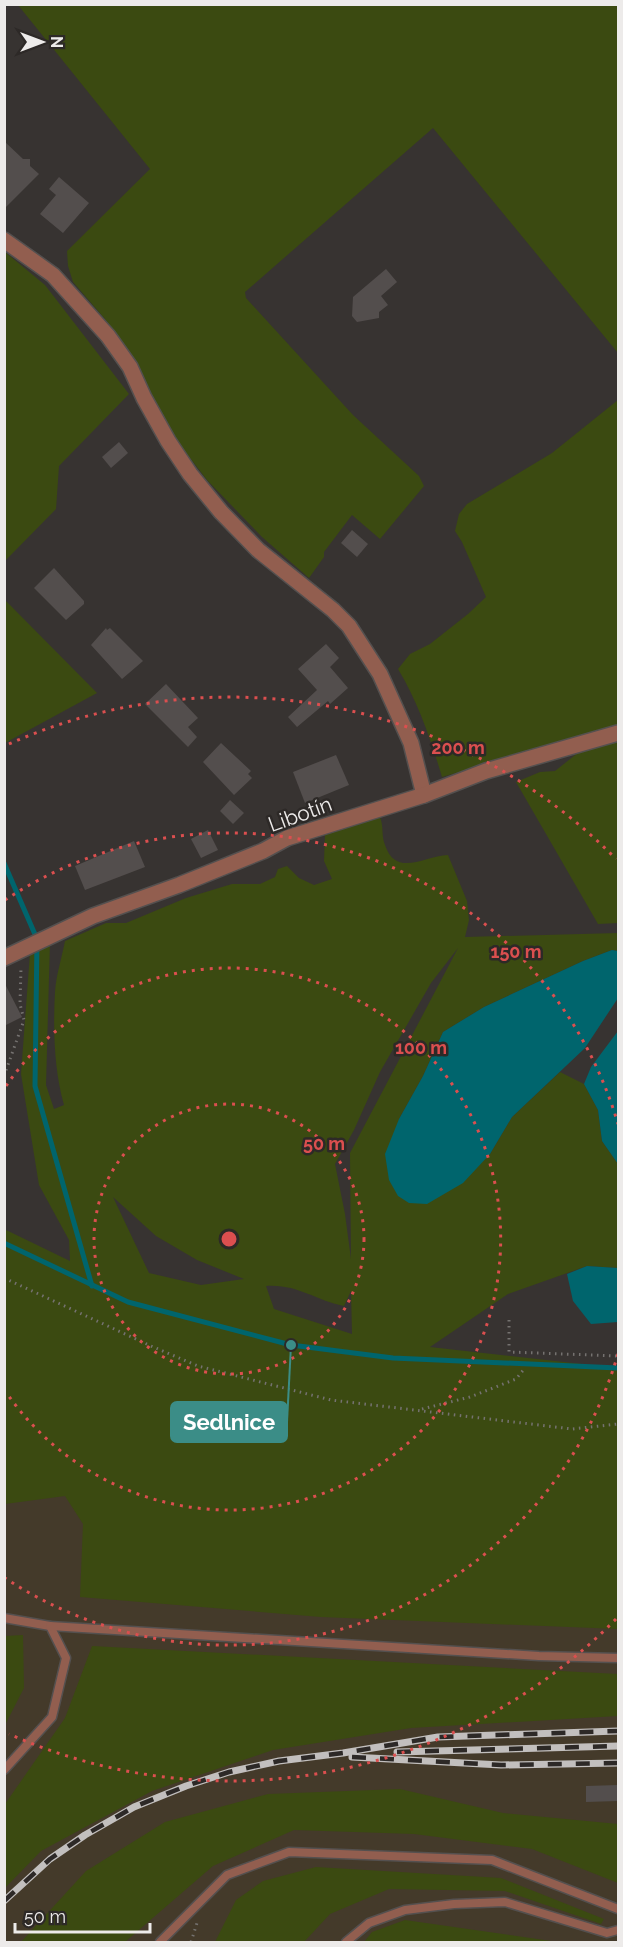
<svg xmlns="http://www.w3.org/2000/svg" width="623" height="1947" font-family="Raleway,sans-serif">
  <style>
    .industrial { fill: #443a2a }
    .green { fill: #3b4a11; fill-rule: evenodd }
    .water { fill: #00656d }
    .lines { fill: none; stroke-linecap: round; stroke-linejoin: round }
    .stream { stroke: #00656d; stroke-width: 5 }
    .building { fill: #534e4d }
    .service-casing { stroke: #54504f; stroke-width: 11 }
    .minor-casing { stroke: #54504f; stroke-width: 18 }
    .path { stroke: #757270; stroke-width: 3; stroke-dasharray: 1.5 4.5; stroke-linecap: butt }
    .service { stroke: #925e4f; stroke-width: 8 }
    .minor { stroke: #925e4f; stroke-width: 15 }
    .rail-casing { stroke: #c2bfbe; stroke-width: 7 }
    .rail { stroke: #2d2927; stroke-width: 4.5; stroke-dasharray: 14; stroke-linecap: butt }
    .ring { fill: none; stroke: #db4f4f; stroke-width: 3; stroke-dasharray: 3 6 }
    .labels { text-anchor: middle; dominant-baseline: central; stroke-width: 5; stroke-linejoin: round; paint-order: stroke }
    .street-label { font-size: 21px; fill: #edebea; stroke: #2d2927 }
    .centre { fill: #db4f4f; stroke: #2d2927; stroke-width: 3 }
    .ring-label { font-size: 18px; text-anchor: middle; font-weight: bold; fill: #db4f4f; stroke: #2d2927; stroke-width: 5; stroke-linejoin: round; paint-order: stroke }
    .leader { fill: none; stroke: #3b8d87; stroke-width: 2 }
    .callout-dot { fill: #3b8d87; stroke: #2d2927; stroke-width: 2 }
    .callout { fill: #3b8d87; stroke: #3b8d87; stroke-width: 2 }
    .callout-label { font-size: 22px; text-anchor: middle; font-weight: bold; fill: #fff }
  </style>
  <rect width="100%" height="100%" fill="#373331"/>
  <polygon class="industrial" points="4,1401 618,1536 618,1942 5,1942"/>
  <g class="green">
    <polygon points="18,5 618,5 618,353 433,128 245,292 246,298 353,415 419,476 424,486 380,539 352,515 324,552 324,557 309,578 262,537 207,480 180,445 159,410 137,362 105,319 73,282 68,266 67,251 150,169"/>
    <polygon points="5,252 45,285 129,394 59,466 56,509 5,561"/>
    <path d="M618,400V726L442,777C431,740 418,702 398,669L410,654L430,644L468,614L486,597L462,542L455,531L459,514L467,504L552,453Z"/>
    <polygon points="5,600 97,693 5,743 4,743"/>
    <polygon points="618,742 618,923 598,924 516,782 540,772 555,771 584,748"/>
    <path d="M380,817C384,827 381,835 385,845C396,878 424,856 448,855L467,901L469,920L465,937L618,933V951L612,950L583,961L484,1007L443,1032L423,1076L399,1119L490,1154L512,1117L560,1072L584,1084L598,1110L602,1141L618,1164V1268L587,1266L508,1294L430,1347L618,1368V1629L321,1617L80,1597L83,1524L65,1496L5,1504L4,1229L70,1261L69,1240L39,1185L21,1074L30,953L50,942L46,1085L54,1109L64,1105C54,1070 53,1028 55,992C56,975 62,957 65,941L106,923H126L186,898L232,884H260L275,877L278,869L287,866L299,878L314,885L332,879L324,861L325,835ZM458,948L350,1153L351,1259L345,1214L335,1164L354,1130L380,1072L431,983ZM113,1197L156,1236L197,1260L244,1279L201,1285L149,1273ZM266,1286C298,1284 314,1300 344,1306L351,1291L352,1334L274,1309Z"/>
    <polygon points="23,1635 24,1688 5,1725 5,1636"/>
    <polygon points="92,1646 618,1674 618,1716 411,1728 273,1750 152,1791 41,1851 5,1888 5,1804 65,1718"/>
    <polygon points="400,1789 503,1813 618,1824 618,1883 532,1849 414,1834 294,1830 213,1866 125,1942 21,1942 86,1871 165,1822 268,1794"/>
    <polygon points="316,1867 501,1878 604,1919 601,1924 505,1891 389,1889 330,1914 304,1942 215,1942 236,1900 263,1881"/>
    <polygon points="405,1920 558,1942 364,1942 372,1932"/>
  </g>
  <g class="water">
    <polygon points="612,950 618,951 618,998 585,1048 512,1117 490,1154 463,1183 427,1204 409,1203 398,1196 389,1180 385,1154 399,1119 423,1076 443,1032 484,1007 583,961"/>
    <polygon points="618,1031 618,1164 602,1141 598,1110 584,1084 591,1067"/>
    <polygon points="587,1266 618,1268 618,1322 591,1324 573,1301 567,1274"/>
  </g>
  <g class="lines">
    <g class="stream">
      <polyline points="4,863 37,939 35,1086 92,1286"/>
      <polyline points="4,1243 128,1302 291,1345 393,1358 618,1368"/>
    </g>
  </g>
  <g class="building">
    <polygon points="4,141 23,159 30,159 30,166 39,174 4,209"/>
    <polygon points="59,177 89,203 63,233 40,214 56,195 49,189"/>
    <polygon points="386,269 397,282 381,296 388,305 379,312 379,318 357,322 352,316 353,297"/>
    <polygon points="119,442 128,453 111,468 102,457"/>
    <polygon points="352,530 368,544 357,557 341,543"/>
    <polygon points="54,568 84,601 84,604 66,620 34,588"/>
    <polygon points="106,628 107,630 110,628 143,661 122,679 91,645"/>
    <polygon points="326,644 339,658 330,667 348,688 330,704 328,701 297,727 288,717 317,690 298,669"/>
    <polygon points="166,684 198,718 188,727 197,737 188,747 145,704"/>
    <polygon points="221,743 251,771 248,774 252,778 234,795 203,762"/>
    <polygon points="336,755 349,785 305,803 293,772"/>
    <polygon points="230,800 244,813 233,824 220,811"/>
    <polygon points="208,830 218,850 201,858 191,839"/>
    <polygon points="134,841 145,867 85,890 75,866"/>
    <polygon points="4,982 22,1017 4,1026"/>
    <polygon points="618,1785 618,1801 586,1802 586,1786"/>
  </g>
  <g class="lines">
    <g class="service-casing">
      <g id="service">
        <polyline points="4,1618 50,1626 66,1658 52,1717 4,1770"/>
        <polyline points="50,1626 539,1656 618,1658"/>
        <polyline points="160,1942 227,1875 289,1852 492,1860 618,1909"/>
        <polyline points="346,1942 369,1923 405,1910 454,1904 505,1902 607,1933 618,1930"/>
      </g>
    </g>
    <g class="minor-casing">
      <g id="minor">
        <polyline points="4,240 53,275 108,336 130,367 144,398 168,441 190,474 221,512 258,550 333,610 349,626 380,674 411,743 424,795"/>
        <polyline points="4,958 93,916 179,885 263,851 287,838 424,795 486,771 618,733"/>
      </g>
    </g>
    <g class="path">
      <polyline points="4,1076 24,1020 20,1004 21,967"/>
      <polyline points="4,1278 151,1346 198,1366 331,1400 572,1429 618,1424"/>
      <polyline points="509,1320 509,1352 618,1356"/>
      <polyline points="422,1409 470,1397 516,1379 525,1368"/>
      <polyline points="191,1942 197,1923"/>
    </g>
    <use href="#service" class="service"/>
    <use href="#minor" class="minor"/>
    <g class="rail-casing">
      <g id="rail">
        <polyline points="397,1752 618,1746"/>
        <polyline points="352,1757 501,1765 618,1763"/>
        <polyline points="4,1901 50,1859 85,1835 134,1807 186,1786 229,1772 279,1761 343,1753 438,1737 618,1731"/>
      </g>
    </g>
    <use href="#rail" class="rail"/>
  </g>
  <g class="ring">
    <circle cx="229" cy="1239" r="135"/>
    <path d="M6 1086A271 271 0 1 1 6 1392"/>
    <path d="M618 1354A406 406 0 0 1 5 1578M5 900A406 406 0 0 1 618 1124"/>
    <path d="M616 1619A542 542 0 0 1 9 1734M9 744A542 542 0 0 1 616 859"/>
  </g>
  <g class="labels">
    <g class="street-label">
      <text transform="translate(300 814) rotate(-20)">Libotín</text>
    </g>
  </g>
  <circle cx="229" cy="1239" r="9" class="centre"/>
  <g class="ring-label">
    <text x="458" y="754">200 m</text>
    <text x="516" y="958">150 m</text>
    <text x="421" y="1054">100 m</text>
    <text x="324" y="1150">50 m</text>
  </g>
  <path class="leader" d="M291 1345L287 1422"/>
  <circle class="callout-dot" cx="291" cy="1345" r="6"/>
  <rect class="callout" x="171" y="1402" width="116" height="40" rx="6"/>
  <g class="callout-label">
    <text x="229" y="1430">Sedlnice</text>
  </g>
  <rect width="623" height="1947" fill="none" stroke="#edebea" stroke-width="12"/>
  <g transform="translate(42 42) rotate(90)" stroke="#2d2927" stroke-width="4.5" paint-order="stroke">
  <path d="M0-4.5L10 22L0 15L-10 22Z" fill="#edebea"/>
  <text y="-9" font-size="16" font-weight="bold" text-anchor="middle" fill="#edebea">N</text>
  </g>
  <path d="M15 1923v9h135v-9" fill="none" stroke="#edebea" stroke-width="3"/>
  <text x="24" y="1923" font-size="18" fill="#edebea" stroke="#2d2927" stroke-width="4.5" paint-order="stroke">50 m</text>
</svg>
